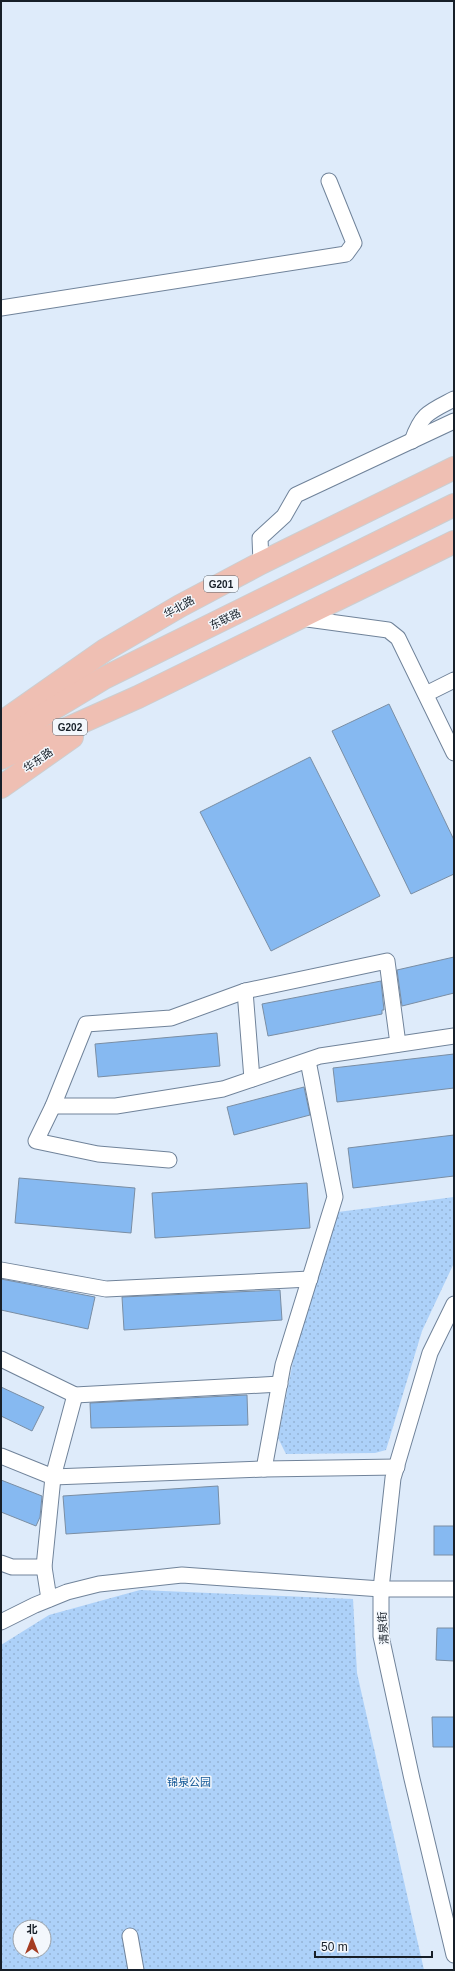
<svg xmlns="http://www.w3.org/2000/svg" width="455" height="1971" font-family="Helvetica,'Noto Sans SC',sans-serif">
  <style>
    .grass { fill: url(#grass-dots); fill-rule: evenodd }
    .building { fill: #86b9f1; stroke: #7a8ea4 }
    .lines { fill: none; stroke-linecap: round; stroke-linejoin: round }
    .minor-casing { stroke: #70839a; stroke-width: 17 }
    .highway-casing { stroke: #ccced0; stroke-width: 24 }
    .minor { stroke: #fff; stroke-width: 15 }
    .highway { stroke: #efbfb3; stroke-width: 22 }
    .labels { text-anchor: middle; dominant-baseline: central; stroke-width: 3; stroke-linejoin: round; paint-order: stroke }
    .shield { fill: #f3f7fc; stroke: #596068; stroke-width: 1 }
    .shield-label { font-size: 10px; font-weight: bold; fill: #171f28 }
    .street-label { font-size: 11px; fill: #171f28; stroke: #f3f7fc }
    .park-label { font-size: 11px; fill: #115695; stroke: #f3f7fc }
  </style>
  <defs>
    <pattern id="grass-dots" width="8" height="8" patternUnits="userSpaceOnUse"><rect width="8" height="8" fill="#add1f9"/><path d="M2 2h.1M6 6h.1" fill="none" stroke="#94b3d5" stroke-width="1.8" stroke-linecap="round"/></pattern>
  </defs>
  <rect width="100%" height="100%" fill="#deebfa"/>
  <g class="grass">
    <polygon points="454,1197 454,1263 422,1331 386,1450 375,1453 286,1454 278,1438 295,1351 338,1212"/>
    <path d="M140,1590L353,1599L357,1673L424,1970H1V1645L49,1615ZM20,1927H44V1951H20Z"/>
  </g>
  <g class="building">
    <polygon points="389,704 454,840 454,874 411,894 332,731"/>
    <polygon points="310,757 380,896 271,951 200,812"/>
    <polygon points="454,957 454,993 402,1006 397,970"/>
    <polygon points="381,981 384,1010 382,1010 382,1014 268,1036 262,1004"/>
    <polygon points="217,1033 220,1066 98,1077 95,1044"/>
    <polygon points="454,1054 454,1088 337,1102 333,1068"/>
    <polygon points="304,1087 310,1115 234,1135 227,1107"/>
    <polygon points="454,1135 454,1176 353,1188 348,1148"/>
    <polygon points="19,1178 135,1188 131,1233 15,1223"/>
    <polygon points="307,1183 310,1228 155,1238 152,1193"/>
    <polygon points="1,1279 95,1297 88,1329 1,1310"/>
    <polygon points="280,1290 282,1320 124,1330 122,1297"/>
    <polygon points="1,1387 44,1407 32,1431 1,1416"/>
    <polygon points="247,1395 248,1425 91,1428 90,1403"/>
    <polygon points="1,1480 42,1496 40,1517 36,1526 1,1512"/>
    <polygon points="218,1486 220,1524 66,1534 63,1496"/>
    <rect x="434" y="1526" width="20" height="29"/>
    <polygon points="437,1628 454,1628 454,1661 436,1660"/>
    <polygon points="432,1717 454,1717 454,1747 433,1747"/>
  </g>
  <g class="lines">
    <g class="minor-casing">
      <g id="minor">
        <polyline points="1,308 346,254 354,243 329,181"/>
        <path d="M412,441C422,413 429,412 454,399"/>
        <polyline points="261,563 260,538 284,516 296,495 454,421"/>
        <polyline points="300,618 388,630 398,638 454,753"/>
        <polyline points="426,694 454,680"/>
        <polyline points="245,991 252,1079"/>
        <polyline points="53,1106 116,1106 223,1089 320,1056 454,1036"/>
        <polyline points="169,1160 98,1154 36,1141 53,1106 86,1024 171,1018 245,991 387,961 398,1044"/>
        <polyline points="1,1270 106,1289 310,1279"/>
        <polyline points="454,1304 430,1353 393,1478 381,1589 381,1636 412,1779 454,1955"/>
        <polyline points="1,1359 75,1395 280,1384"/>
        <polyline points="1,1456 53,1477 264,1469 397,1467"/>
        <polyline points="264,1469 283,1365 335,1197 308,1061"/>
        <polyline points="1,1563 12,1567 44,1567"/>
        <polyline points="49,1599 44,1567 53,1477 75,1395"/>
        <polyline points="1,1622 35,1605 67,1592 99,1584 182,1575 381,1589 454,1589"/>
        <polyline points="130,1936 136,1970"/>
      </g>
    </g>
    <g class="highway-casing">
      <g id="highway">
        <polyline points="1,723 105,650 180,606 261,563 454,468"/>
        <polyline points="1,742 56,707 104,678 454,505"/>
        <polyline points="1,758 138,697 454,542"/>
        <polyline points="1,787 72,737"/>
      </g>
    </g>
    <use href="#minor" class="minor"/>
    <use href="#highway" class="highway"/>
  </g>
  <g class="labels">
    <g class="shield">
      <rect x="204" y="576" width="34" height="16" rx="3"/>
      <rect x="53" y="719" width="34" height="16" rx="3"/>
    </g>
    <g class="shield-label">
      <text x="221" y="584">G201</text>
      <text x="70" y="727">G202</text>
    </g>
    <g class="street-label">
      <text transform="translate(179 607) rotate(-29)">华北路</text>
      <text transform="translate(225 619) rotate(-26)">东联路</text>
      <text transform="translate(38 760) rotate(-35)">华东路</text>
      <text transform="translate(383 1628) rotate(-94)">清泉街</text>
    </g>
    <g class="park-label">
      <text x="189" y="1782">锦泉公园</text>
    </g>
  </g>
  <rect width="455" height="1971" fill="none" stroke="#171f28" stroke-width="4"/>
  <g transform="translate(32 1939)"><circle r="19" fill="#f3f7fc" stroke="#9ba1a7"/>
  <path d="M0-3L7 15L0 10L-7 15Z" fill="#a53c22"/>
  <text y="-6" font-size="11" font-weight="bold" text-anchor="middle" fill="#171f28">北</text>
  </g>
  <path d="M315 1951v6h117v-6" fill="none" stroke="#171f28" stroke-width="2"/>
  <text x="321" y="1951" font-size="12" fill="#171f28" stroke="#f3f7fc" stroke-width="3" paint-order="stroke">50 m</text>
</svg>
